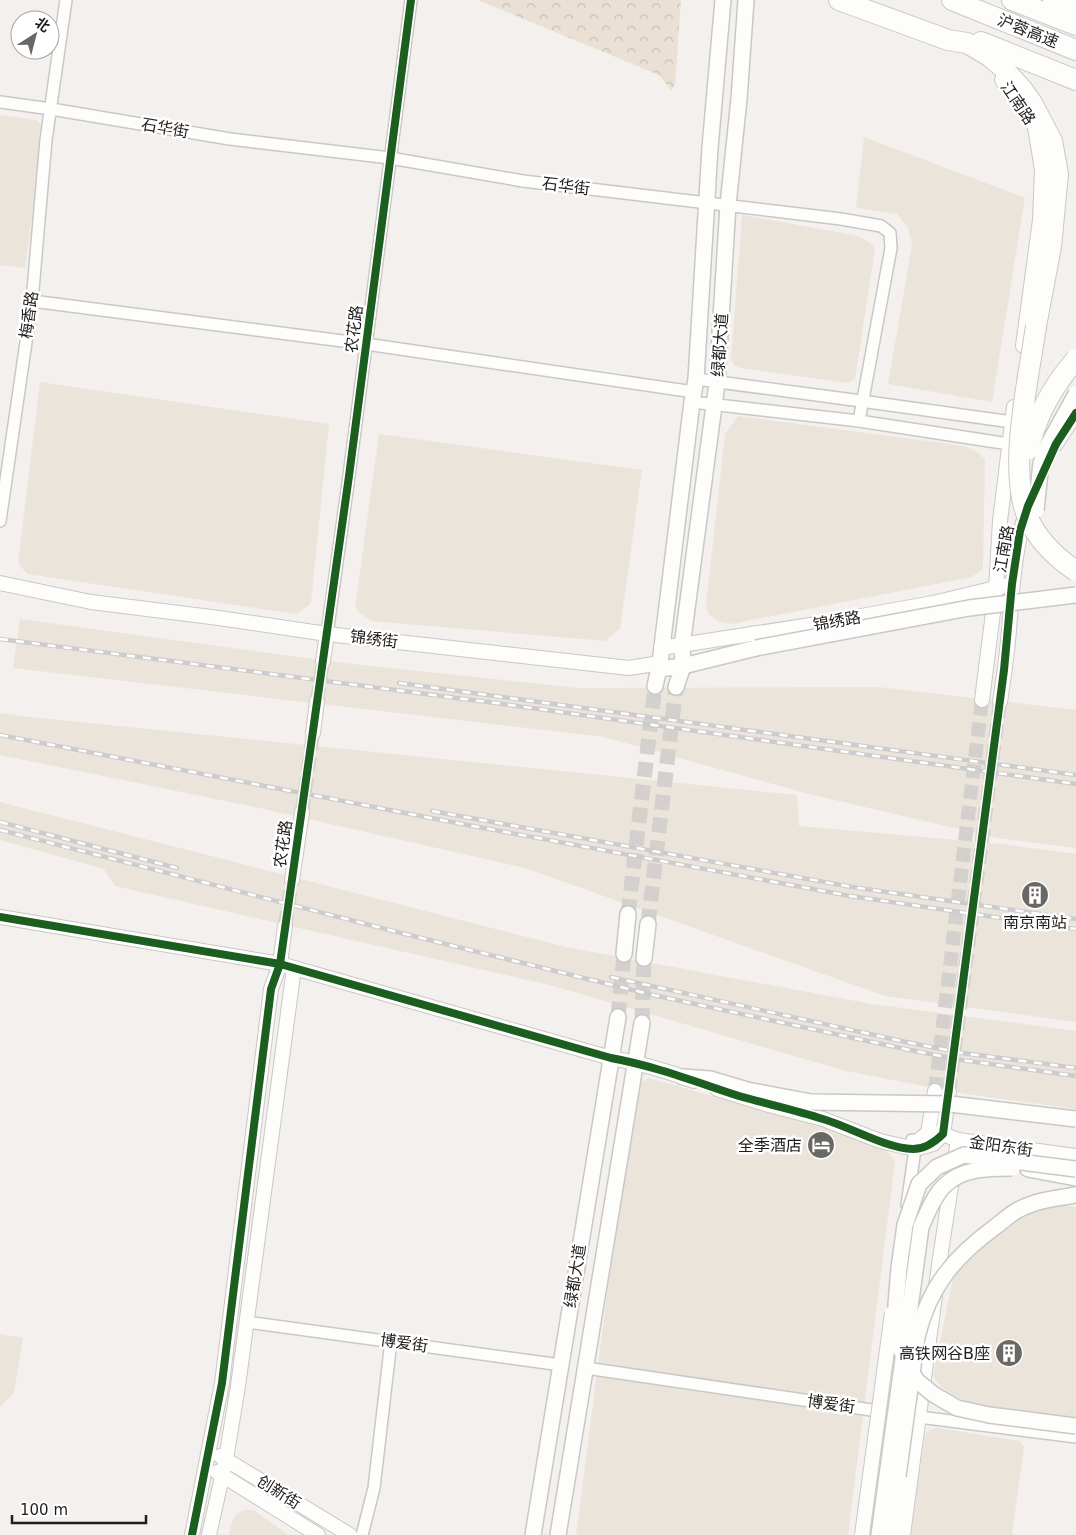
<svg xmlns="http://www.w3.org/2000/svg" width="1076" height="1535" font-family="'DejaVu Sans','Noto Sans SC',sans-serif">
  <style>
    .built { fill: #eae4db }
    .forest { fill: url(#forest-crowns) }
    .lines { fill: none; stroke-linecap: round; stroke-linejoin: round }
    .tertiary-tunnel { stroke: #d3d0ce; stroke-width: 14; stroke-dasharray: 14 7; stroke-linecap: butt }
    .secondary-tunnel { stroke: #d3d0ce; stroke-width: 15; stroke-dasharray: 15 8; stroke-linecap: butt }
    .minor-casing { stroke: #cac8c6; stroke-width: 14 }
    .tertiary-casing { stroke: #cac8c6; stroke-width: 16 }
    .secondary-casing { stroke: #cac8c6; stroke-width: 18 }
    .motorway-casing { stroke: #cac8c6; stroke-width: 22 }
    .minor { stroke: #fdfdfc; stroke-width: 11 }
    .tertiary { stroke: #fdfdfc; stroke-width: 14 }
    .secondary { stroke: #fdfdfc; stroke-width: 15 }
    .motorway { stroke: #fdfdfc; stroke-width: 20 }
    .rail-casing { stroke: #cdcccc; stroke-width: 4.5 }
    .rail { stroke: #fff; stroke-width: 2.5; stroke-dasharray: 8; stroke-linecap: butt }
    .tertiary-bridge-casing { stroke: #cac8c6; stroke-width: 16; stroke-linecap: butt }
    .secondary-bridge-casing { stroke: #cac8c6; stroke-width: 18; stroke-linecap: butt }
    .motorway-bridge-casing { stroke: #cac8c6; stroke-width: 22; stroke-linecap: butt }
    .tertiary-bridge { stroke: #fdfdfc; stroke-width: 14 }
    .secondary-bridge { stroke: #fdfdfc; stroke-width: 15 }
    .motorway-bridge { stroke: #fdfdfc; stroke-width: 20 }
    .cycleway-casing { stroke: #fff; stroke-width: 11 }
    .cycleway { stroke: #1b5e20; stroke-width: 8 }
    .labels { text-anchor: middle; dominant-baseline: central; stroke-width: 5; stroke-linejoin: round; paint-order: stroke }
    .street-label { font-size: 16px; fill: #201e1c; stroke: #fff }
    .poi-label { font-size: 16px; fill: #201e1c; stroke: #fff; text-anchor: end }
  </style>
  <defs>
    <pattern id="forest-crowns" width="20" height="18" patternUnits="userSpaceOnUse" patternTransform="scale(1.25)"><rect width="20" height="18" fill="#eae1d4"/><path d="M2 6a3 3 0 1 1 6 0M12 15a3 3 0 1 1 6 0" fill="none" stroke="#c8c1b5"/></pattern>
  </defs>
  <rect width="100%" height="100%" fill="#f3f0ed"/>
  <g class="built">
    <polygon points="0,115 36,120 44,128 25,268 0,265"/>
    <polygon points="864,137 1025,198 992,402 888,384 912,245 908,228 897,214 856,208"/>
    <polygon points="742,215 859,236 873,245 875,249 855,379 848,383 740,368 734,365 731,360"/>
    <polygon points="40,382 329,424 311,603 297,614 27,574 18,563"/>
    <polygon points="738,416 964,446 975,451 985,459 983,568 972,577 731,624 719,622 708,613 706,605 725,434"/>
    <polygon points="379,434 642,470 620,629 605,641 372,621 360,613 355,607"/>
    <polygon points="20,619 343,663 578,688 878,687 1076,710 1076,848 997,838 805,793 604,737 13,668"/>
    <polygon points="0,713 20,716 797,795 799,826 1002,844 1076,854 1076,1022 885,996 525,868 255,807 0,755"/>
    <polygon points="0,802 566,947 872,1004 1076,1031 1076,1109 966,1094 846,1071 550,985 115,886 104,869 0,840"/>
    <polygon points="648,1078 881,1143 895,1162 848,1535 576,1535 634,1088"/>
    <polygon points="1055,1203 1076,1207 1076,1418 971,1404 955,1396 943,1388 936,1381 933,1375 954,1274 966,1260 1023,1214"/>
    <polygon points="0,1334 23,1338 14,1393 0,1407"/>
    <polygon points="937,1428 1020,1441 1024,1447 1012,1535 911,1535 924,1439 926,1434 930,1430"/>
    <polygon points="245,1510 253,1510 289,1535 229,1535 232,1522 237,1513"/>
  </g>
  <polygon class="forest" points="478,0 681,0 675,85 671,90 659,75"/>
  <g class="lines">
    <g class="tertiary-tunnel">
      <polyline points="317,701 323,661"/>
      <polyline points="302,812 313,733"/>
      <polyline points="285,926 292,880"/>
      <polyline points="935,1091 982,700"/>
      <polyline points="949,1092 1000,702"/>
    </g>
    <g class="secondary-tunnel">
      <polyline points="628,914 655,686"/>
      <polyline points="648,924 676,687"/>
      <polyline points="618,1017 624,954"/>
      <polyline points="642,1023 644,958"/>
    </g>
    <g class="minor-casing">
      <g id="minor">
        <polyline points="0,102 51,109 230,139 390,158 523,181 841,219 881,226 890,233 891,248 859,421"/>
        <polyline points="32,301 366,344 694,392"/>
        <polyline points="696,379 861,401 1012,422"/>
        <polyline points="692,402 859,421 1009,444"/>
        <polyline points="0,521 32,301 46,140 66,0"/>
        <polyline points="327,634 349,476 411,0"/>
        <polyline points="907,1205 915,1149 912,1140"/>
        <polyline points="247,1322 561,1365"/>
        <polyline points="586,1368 919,1417 1076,1437"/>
        <polyline points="362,1535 374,1488 391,1341"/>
      </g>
    </g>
    <g class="tertiary-casing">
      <g id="tertiary">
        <polyline points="1002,80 1035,127 1042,170 1040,220 1023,346"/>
        <polyline points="1056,444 1076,413"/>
        <polyline points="0,583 91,602 219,618 327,634 629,668 660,663"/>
        <polyline points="661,648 817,624 933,603 1012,584"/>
        <polyline points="323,661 327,634"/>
        <polyline points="982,700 996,589 1000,521 1014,407"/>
        <path d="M1000,702C1003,682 1006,662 1008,641C1012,597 1013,552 1027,509"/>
        <polyline points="313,733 317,701"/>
        <polyline points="292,880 302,812"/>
        <path d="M0,917L280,964L611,1058C640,1063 667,1071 694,1081"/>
        <polyline points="717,1089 769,1105 823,1119 880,1141 915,1149 933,1144 943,1134 949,1092"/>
        <polyline points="928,1133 943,1134 958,1140 1076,1156"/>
        <polyline points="920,1139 928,1133 935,1091"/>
        <polyline points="220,1456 350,1535"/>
        <polyline points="217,1472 318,1535"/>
        <polyline points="192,1535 222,1383 271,989 280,964 285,926"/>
        <polyline points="209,1535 226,1459 238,1386 294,968"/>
        <polyline points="903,1535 940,1258 958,1140"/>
      </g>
    </g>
    <g class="secondary-casing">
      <g id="secondary">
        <polyline points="659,669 683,666 756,648"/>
        <polyline points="655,686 660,663 692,402 696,379 710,148 723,0"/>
        <polyline points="676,687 683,666 682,646 717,383 728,205 739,99 746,0"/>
        <polyline points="624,954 628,914"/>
        <polyline points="644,958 648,924"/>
        <polyline points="683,1077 710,1079 747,1090"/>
        <polyline points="1028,1169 1076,1178"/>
        <polyline points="533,1535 618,1017"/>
        <polyline points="558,1535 642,1023"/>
        <polyline points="879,1535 887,1476"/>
        <polyline points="890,1535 898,1476"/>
      </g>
    </g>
    <g class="motorway-casing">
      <g id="motorway">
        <polyline points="839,0 948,40 967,43 989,56 1003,68 1022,89 1032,103 1052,141 1058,174 1051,247 1036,326"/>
        <polyline points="952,0 1076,50"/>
        <polyline points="1012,0 1076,25"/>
        <polyline points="1053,0 1076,10"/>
        <polyline points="981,42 1076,80"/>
      </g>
    </g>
    <use href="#minor" class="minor"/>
    <use href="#tertiary" class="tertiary"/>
    <use href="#secondary" class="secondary"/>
    <use href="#motorway" class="motorway"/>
    <g class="rail-casing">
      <g id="rail">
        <polyline points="0,639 503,704 1076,784"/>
        <polyline points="399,683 1076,775"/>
        <polyline points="0,735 457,823 850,896 1076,929"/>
        <polyline points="432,811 852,887 1076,919"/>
        <polyline points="0,822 177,868"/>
        <polyline points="0,830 397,932 653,995 905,1049 961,1060 1076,1076"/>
        <polyline points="611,977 906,1042 962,1053 1076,1068"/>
      </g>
    </g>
    <use href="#rail" class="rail"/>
    <g class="tertiary-bridge-casing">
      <polyline id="tertiary-bridge" points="862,1535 892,1313"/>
    </g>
    <g class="secondary-bridge-casing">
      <g id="secondary-bridge">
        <polyline points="1036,510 1041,463 1049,443 1076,394"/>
        <polyline points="756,648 969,608 1076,595"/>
        <polyline points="747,1090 811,1102 950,1104 1076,1119"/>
        <polyline points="1076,1169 964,1155 937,1167 919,1184 905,1225 899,1268 896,1304 897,1327 900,1348 916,1380 933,1394 957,1408 989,1415 1076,1426"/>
        <path d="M887,1476L921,1227C927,1214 933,1197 944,1186C962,1168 989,1168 1012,1168"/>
        <path d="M898,1476L917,1337C929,1287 954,1257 995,1227C1003,1221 1011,1213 1020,1209C1038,1200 1057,1198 1076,1195"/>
      </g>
    </g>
    <g class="motorway-bridge-casing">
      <g id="motorway-bridge">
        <path d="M1036,326C1029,377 1007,470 1028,518C1038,540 1055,557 1076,571"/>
        <path d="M1029,449C1036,414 1054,385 1076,359"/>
      </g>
    </g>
    <use href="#tertiary-bridge" class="tertiary-bridge"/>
    <use href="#secondary-bridge" class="secondary-bridge"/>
    <use href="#motorway-bridge" class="motorway-bridge"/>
    <g class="cycleway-casing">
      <g id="cycleway">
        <path d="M0,917L280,964L611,1058C655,1066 696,1082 739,1096C767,1104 796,1110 823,1119C850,1127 885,1148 913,1149C925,1149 935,1142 943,1134L1004,670L1012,584L1020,531L1028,506L1056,444L1076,413"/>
        <polyline points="192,1535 222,1383 271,989 280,964 349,476 411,0"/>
      </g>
    </g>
    <use href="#cycleway" class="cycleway"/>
  </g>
  <defs>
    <g id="building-disc" transform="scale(1.4375)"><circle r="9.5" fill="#6a6865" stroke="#fff"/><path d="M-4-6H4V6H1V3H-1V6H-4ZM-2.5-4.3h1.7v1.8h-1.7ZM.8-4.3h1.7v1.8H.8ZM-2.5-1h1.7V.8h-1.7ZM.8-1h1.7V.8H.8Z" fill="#fff"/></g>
    <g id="hotel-disc" transform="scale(1.4375)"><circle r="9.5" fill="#6a6865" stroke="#fff"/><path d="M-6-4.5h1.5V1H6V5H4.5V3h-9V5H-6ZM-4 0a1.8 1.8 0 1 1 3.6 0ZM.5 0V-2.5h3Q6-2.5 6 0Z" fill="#fff"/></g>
  </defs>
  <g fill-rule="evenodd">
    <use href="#building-disc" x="1035" y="895"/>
    <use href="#hotel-disc" x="821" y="1145"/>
    <use href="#building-disc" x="1009" y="1353"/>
  </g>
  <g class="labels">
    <g class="street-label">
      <text transform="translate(1028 31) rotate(22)">沪蓉高速</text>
      <text transform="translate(1018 103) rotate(56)">江南路</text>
      <text transform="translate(165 128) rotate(10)">石华街</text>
      <text transform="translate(566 186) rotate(7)">石华街</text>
      <text transform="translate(29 315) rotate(-82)">梅香路</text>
      <text transform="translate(354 329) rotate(-83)">农花路</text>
      <text transform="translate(720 345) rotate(-86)">绿都大道</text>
      <text transform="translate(1004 549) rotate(-80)">江南路</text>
      <text transform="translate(837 621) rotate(-10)">锦绣路</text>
      <text transform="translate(374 639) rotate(7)">锦绣街</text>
      <text transform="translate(283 844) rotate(-82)">农花路</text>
      <text transform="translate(1001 1146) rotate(8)">金阳东街</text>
      <text transform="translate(575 1276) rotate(-81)">绿都大道</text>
      <text transform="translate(404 1343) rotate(8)">博爱街</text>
      <text transform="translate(831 1404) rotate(8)">博爱街</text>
      <text transform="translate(279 1492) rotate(32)">创新街</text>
    </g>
    <g class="poi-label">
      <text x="1035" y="922" text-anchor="middle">南京南站</text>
      <text x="802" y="1145">全季酒店</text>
      <text x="990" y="1353">高铁网谷B座</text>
    </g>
  </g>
  <g transform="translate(35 35) rotate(36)"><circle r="24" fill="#ffffff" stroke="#a6a5a4"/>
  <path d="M0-4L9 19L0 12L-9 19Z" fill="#6a6865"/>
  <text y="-8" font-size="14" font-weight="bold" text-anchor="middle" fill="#201e1c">北</text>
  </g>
  <path d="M12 1515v8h134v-8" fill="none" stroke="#201e1c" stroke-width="2.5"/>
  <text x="20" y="1515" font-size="15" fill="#201e1c" stroke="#ffffff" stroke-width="4" paint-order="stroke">100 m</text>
</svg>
